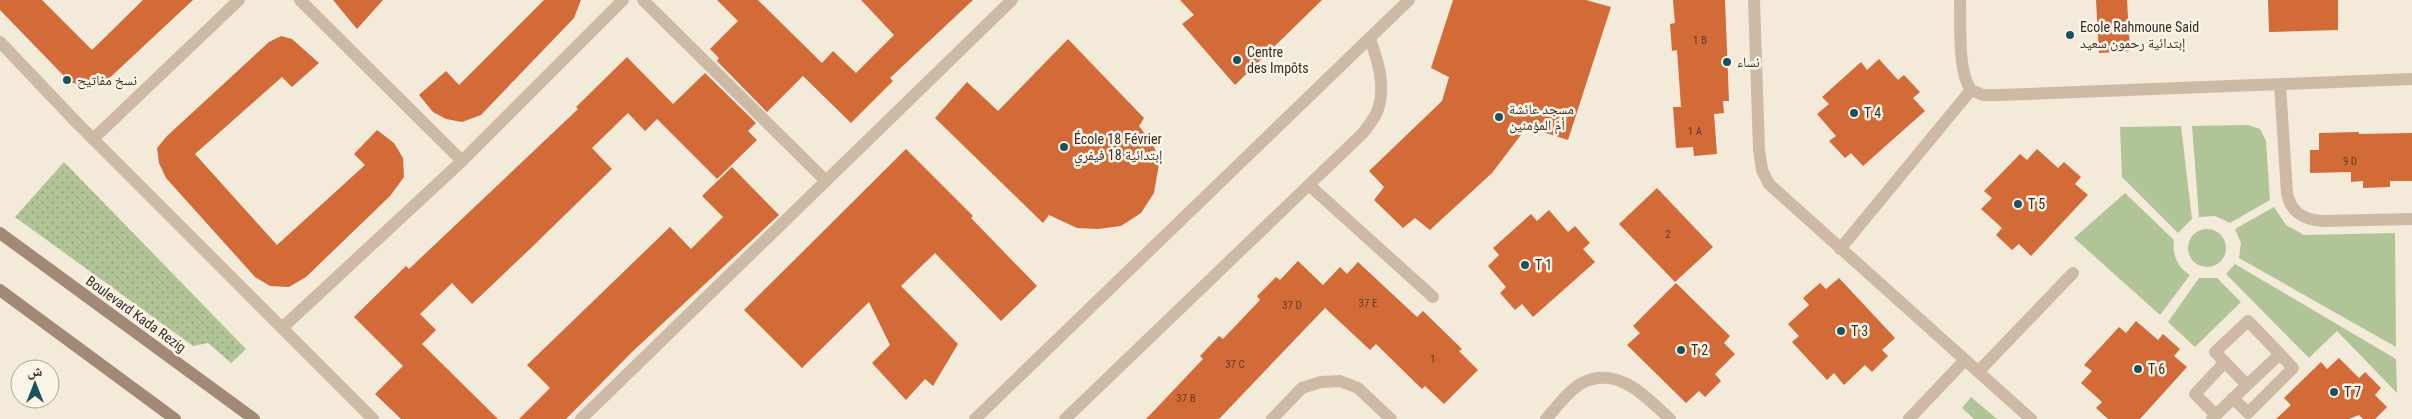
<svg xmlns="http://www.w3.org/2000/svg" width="2412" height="419" font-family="'Roboto Condensed','Noto Naskh Arabic',sans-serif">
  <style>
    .grass { fill: url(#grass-dots) }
    .garden { fill: #b1c497 }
    .building { fill: #d26b38 }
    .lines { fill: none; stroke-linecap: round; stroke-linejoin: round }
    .minor { stroke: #cdbaa4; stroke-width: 12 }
    .tertiary { stroke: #cdbaa4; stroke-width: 12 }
    .secondary { stroke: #a18975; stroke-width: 12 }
    .poi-dot { fill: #17535d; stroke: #fbf3e6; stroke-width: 2 }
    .labels { text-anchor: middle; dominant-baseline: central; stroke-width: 5; stroke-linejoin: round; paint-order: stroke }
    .number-label { font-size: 11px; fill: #5e3c2a }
    .poi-label { font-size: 14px; fill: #382d26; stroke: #fbf3e6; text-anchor: start }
    .street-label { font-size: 14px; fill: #382d26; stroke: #fbf3e6 }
  </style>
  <defs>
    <pattern id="grass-dots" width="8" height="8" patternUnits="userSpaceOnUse" patternTransform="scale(1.25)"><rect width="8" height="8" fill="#b1c497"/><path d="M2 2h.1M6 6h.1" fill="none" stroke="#91a07b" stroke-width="1.8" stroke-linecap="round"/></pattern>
  </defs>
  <rect width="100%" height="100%" fill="#f4ead9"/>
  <polygon class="grass" points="64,162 246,349 231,363 208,343 193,346 15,217"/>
  <g class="garden">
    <polygon points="2248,125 2260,129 2266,141 2270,200 2230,223 2215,216 2199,217 2192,126"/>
    <polygon points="2181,126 2192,219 2178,233 2122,177 2120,127"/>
    <path d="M2125,193L2174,240C2172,254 2177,267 2190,275L2160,315L2074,238Z"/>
    <polygon points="2274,207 2286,225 2304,235 2395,233 2396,347 2239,258 2241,243 2235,229"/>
    <circle cx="2207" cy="248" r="19"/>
    <polygon points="2235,264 2396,359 2397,393 2337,331 2309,358 2226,274"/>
    <polygon points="2199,278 2217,278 2241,302 2195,347 2168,322"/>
    <polygon points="1971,397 1997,419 1974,419 1962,408"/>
  </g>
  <g class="building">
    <polygon points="0,0 42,0 92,50 143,0 193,0 102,85 86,86 73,83 63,75 0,10"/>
    <polygon points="333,0 383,0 357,29"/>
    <polygon points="544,0 581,0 574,18 481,115 462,122 446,119 433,112 419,95 446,71 459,85"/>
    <polygon points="717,0 758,0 822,63 833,51 856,73 894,35 861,0 973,0 890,78 893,81 851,123 803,76 767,112 717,61 719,58 710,49 738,21"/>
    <polygon points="1180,0 1322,0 1235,85 1182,24 1194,15"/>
    <polygon points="1453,0 1586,0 1611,7 1568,140 1527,127 1492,173 1430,230 1415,218 1403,228 1374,200 1384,187 1369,171 1442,101 1449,77 1431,68"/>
    <polygon points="1673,0 1725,0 1729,101 1723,101 1724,113 1714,114 1717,154 1694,156 1693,147 1676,148 1673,107 1681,107 1677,50 1672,51 1670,24 1675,23"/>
    <polygon points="2096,0 2127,0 2130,51 2099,53"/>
    <polygon points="2268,0 2338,0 2338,30 2269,32"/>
    <polygon points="281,36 292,39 319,63 292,87 282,77 195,154 277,245 365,165 354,154 377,130 394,143 403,158 404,177 390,196 306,277 289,287 270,286 255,277 166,178 159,163 157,148 167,136 269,42"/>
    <polygon points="1068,39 1144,118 1139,126 1154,146 1159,164 1154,193 1141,213 1121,226 1098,229 1077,228 1049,215 1043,223 935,118 967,82 998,111"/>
    <polygon points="627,57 673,104 705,73 756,123 748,131 757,140 717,179 657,119 645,131 628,113 592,148 612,169 531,248 472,304 452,283 420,314 436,330 422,344 498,419 401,419 375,394 403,366 354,317 406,266 409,269 578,109 576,107"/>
    <polygon points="1879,59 1898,80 1904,75 1920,92 1913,98 1925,111 1863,166 1851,153 1845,158 1829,141 1836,136 1817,114 1829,104 1822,97 1861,62 1867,70"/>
    <polygon points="2359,132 2359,134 2412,133 2412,181 2390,181 2390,187 2363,188 2363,181 2351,182 2351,172 2310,173 2310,150 2319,150 2319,133"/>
    <polygon points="906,149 973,216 971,218 1037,286 1001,321 935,253 901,286 958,344 933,386 925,379 906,400 872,363 890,345 869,302 802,368 744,310"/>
    <polygon points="2037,149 2058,168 2064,162 2081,177 2075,184 2088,195 2031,256 2019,244 2012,250 1996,235 2002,228 1981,209 1992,198 1984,191 2020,154 2027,160"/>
    <polygon points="732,167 779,215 632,352 566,419 519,419 550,388 527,365 670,227 691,249 723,217 702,196"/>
    <polygon points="1657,188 1713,247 1675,282 1619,224"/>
    <polygon points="1549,210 1568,232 1575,226 1590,243 1583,249 1595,262 1533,317 1522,304 1515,310 1500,293 1506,287 1488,266 1499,255 1493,248 1531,214 1537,221"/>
    <polygon points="1298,261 1323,285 1340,267 1347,274 1358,262 1417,317 1423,311 1462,349 1459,351 1478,370 1444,404 1425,386 1422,389 1376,344 1370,350 1325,308 1219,419 1146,419 1203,359 1200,356 1219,336 1223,339 1260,300 1257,296 1276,277 1280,280"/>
    <polygon points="1839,278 1895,338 1882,350 1888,356 1872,372 1865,365 1844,385 1834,373 1827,380 1792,342 1799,336 1788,324 1809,305 1803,298 1820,283 1826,289"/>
    <polygon points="1676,283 1730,336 1724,343 1735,354 1715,374 1721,381 1705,397 1699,391 1686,403 1627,345 1640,333 1633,326"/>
    <polygon points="2136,321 2158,340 2163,334 2180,349 2174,356 2187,367 2140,419 2108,419 2096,408 2102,402 2081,383 2092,371 2084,365 2119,327 2126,333"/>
    <polygon points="2339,358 2359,378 2365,372 2381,388 2375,395 2387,407 2375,419 2363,419 2359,415 2349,419 2276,419 2291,405 2284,398 2321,362 2327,369"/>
  </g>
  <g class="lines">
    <g class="minor">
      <polyline points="300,0 462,161"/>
      <polyline points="643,0 826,181"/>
      <polyline points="1754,0 1759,150 1762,170 1769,184 2031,419"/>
      <polyline points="0,42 79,125 373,419"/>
      <path d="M2280,85L2287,193C2291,213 2303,219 2322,221L2412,219"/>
      <polyline points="1971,90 1983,95 2000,95 2412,79"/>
      <polyline points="93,139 239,0"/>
      <polyline points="1309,185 1433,297"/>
      <path d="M1840,249L1971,90C1957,70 1961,25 1960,0"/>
      <polyline points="282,328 462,161 623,0"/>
      <polyline points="1978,372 2073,273"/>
      <polyline points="2233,398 2248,413 2293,368 2280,354"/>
      <polyline points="2216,415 2195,394 2225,362"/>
      <polyline points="581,419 1012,0"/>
      <path d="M1065,419L1363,133C1368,126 1376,117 1378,109C1386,86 1378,61 1370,39"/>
      <polyline points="1272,419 1302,388 1321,382 1340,381 1358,388 1391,419"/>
      <path d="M1546,419C1556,408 1569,390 1582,383C1618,365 1646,397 1670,419"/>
      <polyline points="1909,419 1965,360"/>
      <path d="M2212,419C2234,397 2257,376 2280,354L2248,321L2215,352L2247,385"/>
    </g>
    <polyline class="tertiary" points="975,419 1409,0"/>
    <g class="secondary">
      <polyline points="0,233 254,419"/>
      <polyline points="0,290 175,419"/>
    </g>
  </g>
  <g class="poi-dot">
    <circle cx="2070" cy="35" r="5"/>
    <circle cx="1237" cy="60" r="5"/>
    <circle cx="1727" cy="62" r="5"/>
    <circle cx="67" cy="80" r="5"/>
    <circle cx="1854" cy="113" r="5"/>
    <circle cx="1499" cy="117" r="5"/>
    <circle cx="1064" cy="147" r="5"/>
    <circle cx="2018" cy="204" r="5"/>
    <circle cx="1525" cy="265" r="5"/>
    <circle cx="1841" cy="331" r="5"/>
    <circle cx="1681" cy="350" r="5"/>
    <circle cx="2138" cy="369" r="5"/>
    <circle cx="2334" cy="392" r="5"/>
  </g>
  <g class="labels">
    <g class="number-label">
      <text x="1700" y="40">1 B</text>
      <text x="1695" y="131">1 A</text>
      <text x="2350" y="161">9 D</text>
      <text x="1668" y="234">2</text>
      <text x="1368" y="303">37 E</text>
      <text x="1292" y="305">37 D</text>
      <text x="1433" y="359">1</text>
      <text x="1235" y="364">37 C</text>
      <text x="1186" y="398">37 B</text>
    </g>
    <g class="poi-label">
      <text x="2080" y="27">Ecole Rahmoune Said<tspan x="2080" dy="16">إبتدائية رحمون سعيد</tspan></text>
      <text x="1247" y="52">Centre<tspan x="1247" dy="16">des Impôts</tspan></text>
      <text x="1737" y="62">نساء</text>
      <text x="77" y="80">نسخ مفاتيح</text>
      <text x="1509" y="109">مسجد عائشة<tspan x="1509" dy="16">أمّ المؤمنين</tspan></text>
      <text x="1864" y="113">T 4</text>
      <text x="1074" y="139">École 18 Février<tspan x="1074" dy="16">إبتدائية 18 فيفري</tspan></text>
      <text x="2028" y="204">T 5</text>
      <text x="1535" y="265">T 1</text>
      <text x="1851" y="331">T 3</text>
      <text x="1691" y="350">T 2</text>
      <text x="2148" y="369">T 6</text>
      <text x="2344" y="392">T 7</text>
    </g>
    <g class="street-label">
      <text transform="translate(136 314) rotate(36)">Boulevard Kada Rezig</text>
    </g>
  </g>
  <g transform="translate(35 384)"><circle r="24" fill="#fbf3e6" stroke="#ada499"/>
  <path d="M0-4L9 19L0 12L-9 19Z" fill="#17535d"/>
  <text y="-8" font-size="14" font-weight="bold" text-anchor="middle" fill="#382d26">ش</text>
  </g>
</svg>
